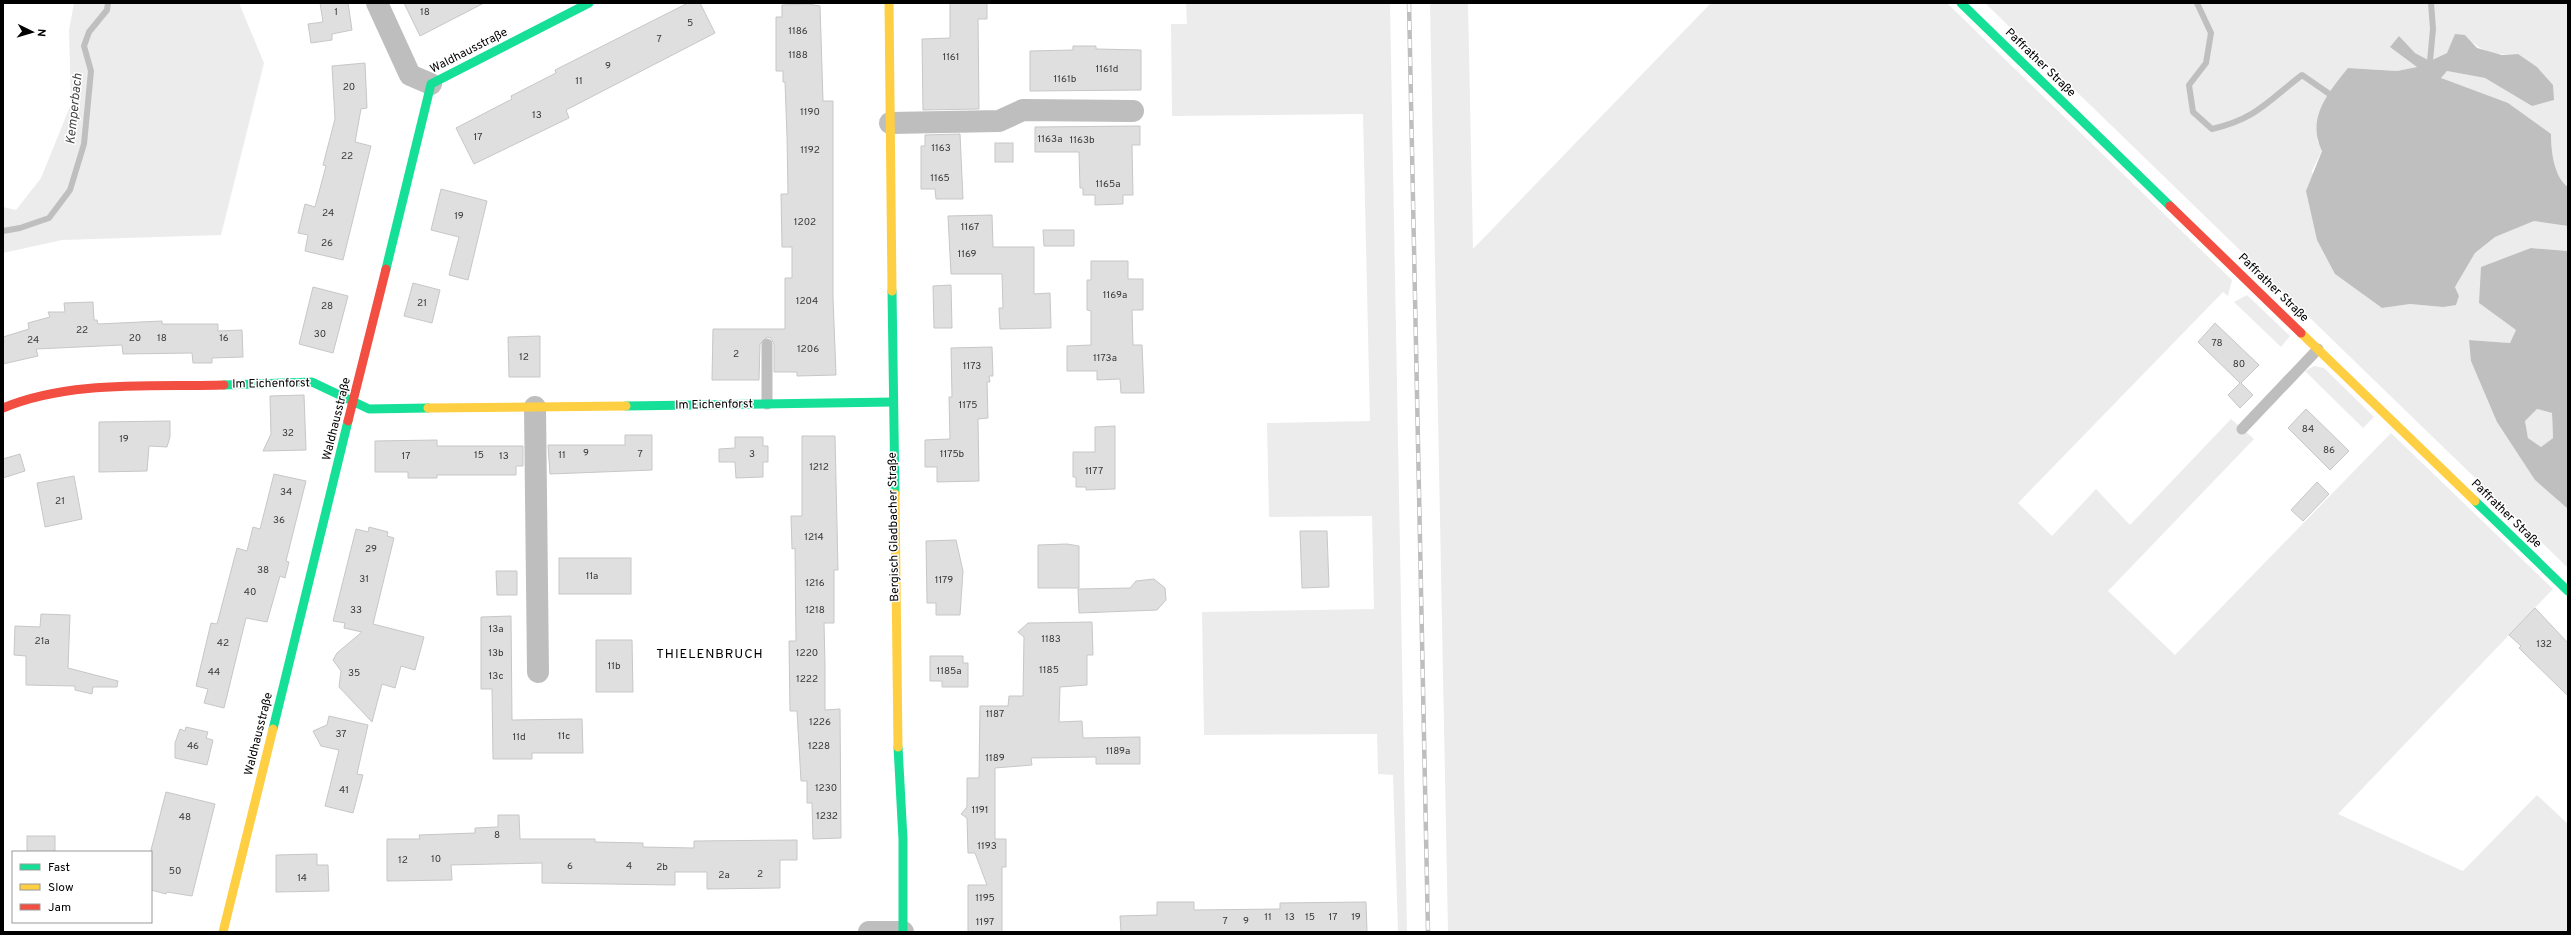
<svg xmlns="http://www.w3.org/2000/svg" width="2571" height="935" font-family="Overpass,sans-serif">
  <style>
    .green { fill: #ececec }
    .water { fill: #bfbfbf; fill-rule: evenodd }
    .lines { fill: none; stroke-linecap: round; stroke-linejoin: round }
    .stream { stroke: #bfbfbf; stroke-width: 6 }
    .building { fill: #dfdfdf; stroke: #c7c7c7 }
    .lane { stroke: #bebebe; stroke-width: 11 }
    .street { stroke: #bebebe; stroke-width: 22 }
    .fast { stroke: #16e098; stroke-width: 9 }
    .slow { stroke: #ffcf43; stroke-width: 9 }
    .jam { stroke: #f24e42; stroke-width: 9 }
    .rail-casing { stroke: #bebebe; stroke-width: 4.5 }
    .rail { stroke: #fff; stroke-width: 3; stroke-dasharray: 9; stroke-linecap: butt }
    .labels { text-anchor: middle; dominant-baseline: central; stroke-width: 3; stroke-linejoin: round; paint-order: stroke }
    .number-label { font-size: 10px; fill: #383838 }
    .street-label { font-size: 12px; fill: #000; stroke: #fff }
    .water-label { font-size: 13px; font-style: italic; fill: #444; stroke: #fff }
    .neighbourhood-label { font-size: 13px; letter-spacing: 1px; fill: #000; stroke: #fff }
  </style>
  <rect width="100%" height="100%" fill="#fff"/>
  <g class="green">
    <polygon points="74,3 239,3 264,63 221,235 62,240 3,253 3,207 16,210 41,178 71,104 69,30"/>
    <polygon points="1186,3 1390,3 1407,932 1398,932 1393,775 1378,774 1377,734 1204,735 1202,612 1374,609 1372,516 1269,517 1267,423 1370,421 1363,114 1172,116 1171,24 1187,24"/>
    <polygon points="1430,3 1468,3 1473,249 1711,3 1947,3 2232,280 2228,296 2223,292 2018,503 2052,536 2096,489 2130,525 2231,419 2254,439 2108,591 2175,655 2391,433 2553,589 2338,814 2463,871 2537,795 2568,824 2568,932 1448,932"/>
    <path d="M1985,3H2568V187C2554,177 2551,151 2551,134L2441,78L2447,71L2485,78L2532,106L2518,54C2495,55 2481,53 2465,35L2447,53L2430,61L2415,53L2398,36L2417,67L2397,71L2348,68L2317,140L2322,150L2312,171L2335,274L2382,308L2410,304L2443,307L2459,296L2455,287L2475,253L2495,237L2534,221L2568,226V251L2531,248L2479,303L2516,330L2510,343L2470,340L2535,480L2568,509V568Z"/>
    <polygon points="2247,295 2290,336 2281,347 2234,302"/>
    <polygon points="2314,366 2324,368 2374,417 2363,428 2305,371"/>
    <polygon points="2537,409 2552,413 2553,438 2541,447 2528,438 2525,421"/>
  </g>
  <g class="water">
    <path d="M2455,34L2465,35L2477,48L2502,55L2518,54L2537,67L2553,85L2554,100L2532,106L2485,78L2447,71L2441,78L2508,103L2551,134C2551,151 2554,177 2568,187V226L2534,221L2495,237L2475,253L2455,287L2459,296L2456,305L2443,307L2410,304L2382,308L2335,274L2317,240L2306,191L2322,151C2306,118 2328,93 2348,68L2397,71L2417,67L2390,47L2399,36L2415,53L2430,61L2447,53Z"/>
    <path d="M2531,248L2568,251V509L2535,480L2497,422L2471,361L2469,340L2510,343L2516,330L2479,303L2481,267ZM2537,409L2552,413L2553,438L2541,447L2528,438L2525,421Z"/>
  </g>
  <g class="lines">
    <g class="stream">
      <path d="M2197,3L2211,33L2206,63L2189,85L2193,112L2212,129C2256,119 2268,101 2302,75L2328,93"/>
      <polyline points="2430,61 2433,29 2431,3"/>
      <polyline points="3,231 20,228 49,218 70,190 84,144 91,71 84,46 89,32 107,10 108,3"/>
    </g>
  </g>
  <g class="building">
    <polygon points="320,3 348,3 352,30 332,34 332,40 311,43 308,24 323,22"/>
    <polygon points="404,3 484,3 420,36"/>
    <polygon points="688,3 700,3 715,33 566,110 569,118 474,164 456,128 512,99 511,96 556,73 555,70"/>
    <polygon points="950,3 987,3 987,19 978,19 979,109 923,110 922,39 950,38"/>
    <polygon points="808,4 820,6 823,101 833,101 833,298 836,375 797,376 797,372 774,372 774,344 771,338 767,337 760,344 759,380 712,380 713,329 785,329 785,278 792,278 792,247 782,247 781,194 788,194 787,136 785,82 783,82 783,71 776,71 776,17 782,17 782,5"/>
    <polygon points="1073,46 1096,46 1096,49 1141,50 1141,90 1030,91 1030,51 1073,50"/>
    <polygon points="365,63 367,108 361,109 355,142 371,146 343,260 305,251 308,235 298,233 305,204 315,207 326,166 323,165 335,119 332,66"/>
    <polygon points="1140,126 1140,145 1132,145 1133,195 1123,195 1123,204 1095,205 1095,195 1083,195 1083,188 1080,188 1079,152 1035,152 1035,127"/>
    <polygon points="960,134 963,199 936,199 935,189 921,189 921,146 925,146 925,135"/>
    <rect x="995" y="143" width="18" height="19"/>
    <polygon points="441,189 487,201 468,280 449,275 459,237 431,230"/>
    <polygon points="992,215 993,247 1034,247 1034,294 1050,293 1051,328 1000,329 999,308 1003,308 1002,274 951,274 948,216"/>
    <polygon points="1043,230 1074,230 1074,246 1044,246"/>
    <polygon points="1091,261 1128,261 1128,279 1143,279 1143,310 1132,310 1133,345 1142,345 1144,393 1121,393 1120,379 1097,380 1097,371 1067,371 1067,346 1091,345 1091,311 1087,310 1087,280 1091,280"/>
    <polygon points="413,283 440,290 432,323 404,316"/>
    <polygon points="951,285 952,328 934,328 933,286"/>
    <polygon points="313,287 348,296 333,353 299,344"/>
    <polygon points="93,302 94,320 97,320 98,324 162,321 162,324 218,324 218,331 242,330 243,357 212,358 212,363 193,363 192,353 123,354 122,345 36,349 38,356 3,364 3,337 29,329 28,323 50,317 48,312 65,312 64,303"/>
    <polygon points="2215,323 2259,365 2241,383 2253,395 2240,408 2228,395 2240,383 2198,342"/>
    <polygon points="540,336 540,377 509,377 508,337"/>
    <polygon points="992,347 993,376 989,376 990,382 987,382 988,418 978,419 979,481 937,482 937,467 925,467 925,440 950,439 949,397 952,397 951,348"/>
    <polygon points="304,395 306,450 263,451 271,434 270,396"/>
    <polygon points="2306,409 2349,451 2330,470 2288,428"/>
    <polygon points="170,421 170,437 167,447 149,446 147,471 99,472 99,422"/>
    <polygon points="1115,426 1115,489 1086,490 1086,487 1076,487 1076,477 1073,477 1073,452 1095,452 1095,427"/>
    <polygon points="625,435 652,435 652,470 550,474 548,445 625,445"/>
    <polygon points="802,436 835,436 838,570 834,570 834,623 824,623 825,665 825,710 840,709 841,838 813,839 812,803 807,803 807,781 801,781 797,711 790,711 789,641 796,641 795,548 792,549 791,516 802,516"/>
    <polygon points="735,437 763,437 763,446 768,446 768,462 763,462 763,477 736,478 735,462 719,462 719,449 735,448"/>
    <polygon points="437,440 437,446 523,446 523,466 516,466 516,475 437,475 437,478 408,478 408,472 375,472 375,441"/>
    <polygon points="20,454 25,471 3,478 3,459"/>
    <polygon points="274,474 306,481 286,561 289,562 285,578 280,576 267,622 246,618 224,708 204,703 208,689 196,686 211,623 217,624 237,548 247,551 253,527 260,529"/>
    <polygon points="74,476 82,519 45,527 37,483"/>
    <polygon points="2317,482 2329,494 2303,521 2291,510"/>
    <polygon points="369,527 388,532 387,536 394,538 373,624 424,637 415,670 401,666 395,688 382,684 372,722 339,687 341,671 333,660 337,653 362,632 344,628 345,623 333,621 356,529 368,532"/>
    <polygon points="1300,531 1327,531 1329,587 1302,588"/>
    <polygon points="956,540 963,571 960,615 936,615 936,603 927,603 926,541"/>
    <polygon points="1067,544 1079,546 1079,588 1038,588 1038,545"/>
    <rect x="559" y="558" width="72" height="36"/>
    <polygon points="496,571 517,571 517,595 497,595"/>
    <polygon points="1154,579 1165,588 1166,600 1157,610 1079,613 1078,589 1130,588 1136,581"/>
    <polygon points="2535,608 2568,643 2568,696 2519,648 2521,646 2509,635"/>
    <polygon points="41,614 70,615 68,668 118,681 117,687 93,687 92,694 75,690 75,686 26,685 26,656 14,655 15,626 40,627"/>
    <polygon points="511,616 512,720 582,719 583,753 532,753 532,759 493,759 492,689 481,689 481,617"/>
    <polygon points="1092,622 1093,655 1087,655 1087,685 1060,687 1059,722 1082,721 1083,738 1140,737 1140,764 1096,764 1096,757 1031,758 1032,765 995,768 995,839 1006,839 1006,867 1002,867 1002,932 968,932 968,885 987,885 975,853 968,853 967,818 961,814 967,807 967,778 979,778 980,706 1008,706 1009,696 1023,696 1024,637 1018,632 1028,623"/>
    <polygon points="596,640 632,640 633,692 596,692"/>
    <polygon points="930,656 963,656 963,663 968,663 968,687 942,687 942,681 930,681"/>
    <polygon points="329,716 368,725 357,774 363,775 353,813 325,806 339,750 321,746 313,731 327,725"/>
    <polygon points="186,727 208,732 206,738 213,740 207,765 175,758 175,743 180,729 185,731"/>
    <polygon points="166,792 215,804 192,896 167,892 166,894 151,890 151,850"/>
    <polygon points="498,815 519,815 520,839 595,839 595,842 643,843 643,847 694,848 694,841 797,840 797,860 780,860 780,888 707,889 707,872 675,872 675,885 542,883 542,863 451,865 452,880 387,881 387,839 420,839 419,835 475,833 475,828 498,827"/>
    <rect x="27" y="836" width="28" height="16"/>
    <polygon points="317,854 317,865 328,865 329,891 276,892 276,855"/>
    <polygon points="1157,902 1194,902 1194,910 1280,909 1280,903 1366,902 1367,932 1121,932 1120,916 1157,915"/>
  </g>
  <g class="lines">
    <g class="lane">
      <polyline points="767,344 767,404"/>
      <polyline points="2242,429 2318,349"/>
    </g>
    <g class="street">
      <polyline points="377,3 410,75 431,84"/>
      <polyline points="890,123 999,121 1023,110 1133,111"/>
      <polyline points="535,407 538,672"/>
      <polyline points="869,932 903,932"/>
    </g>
    <g class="fast">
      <polyline points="1961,3 2170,206"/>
      <polyline points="386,269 431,84 589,3"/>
      <polyline points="892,291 895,494"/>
      <polyline points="224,385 312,382 369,409 428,408"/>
      <polyline points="626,406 893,402"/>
      <polyline points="2475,501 2568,591"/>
      <polyline points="273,729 348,421"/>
      <polyline points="898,747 903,839 903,932"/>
    </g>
    <g class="slow">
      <polyline points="889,3 892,291"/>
      <polyline points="2301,333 2475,501"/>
      <polyline points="428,408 626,406"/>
      <polyline points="895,494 898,747"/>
      <polyline points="223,932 273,729"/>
    </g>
    <g class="jam">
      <polyline points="2170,206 2301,333"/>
      <path d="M3,408C69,380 152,387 224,385"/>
      <polyline points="348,421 386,269"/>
    </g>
    <g class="rail-casing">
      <polyline id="rail" points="1409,3 1428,932"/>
    </g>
    <use href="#rail" class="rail"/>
  </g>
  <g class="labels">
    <g class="number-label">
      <text x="336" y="12">1</text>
      <text x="425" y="12">18</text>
      <text x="690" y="23">5</text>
      <text x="798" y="31">1186</text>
      <text x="659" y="39">7</text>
      <text x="798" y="55">1188</text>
      <text x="951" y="57">1161</text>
      <text x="608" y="66">9</text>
      <text x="1107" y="69">1161d</text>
      <text x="1065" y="79">1161b</text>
      <text x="579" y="81">11</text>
      <text x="349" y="87">20</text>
      <text x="810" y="112">1190</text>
      <text x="537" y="115">13</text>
      <text x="478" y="137">17</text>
      <text x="1050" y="139">1163a</text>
      <text x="1082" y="140">1163b</text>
      <text x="941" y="148">1163</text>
      <text x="810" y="150">1192</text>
      <text x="347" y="156">22</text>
      <text x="940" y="178">1165</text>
      <text x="1108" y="184">1165a</text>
      <text x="328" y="213">24</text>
      <text x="459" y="216">19</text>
      <text x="805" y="222">1202</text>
      <text x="970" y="227">1167</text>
      <text x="327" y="243">26</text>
      <text x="967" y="254">1169</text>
      <text x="1115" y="295">1169a</text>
      <text x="807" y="301">1204</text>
      <text x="422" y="303">21</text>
      <text x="327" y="306">28</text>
      <text x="82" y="330">22</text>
      <text x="320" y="334">30</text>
      <text x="135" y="338">20</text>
      <text x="162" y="338">18</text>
      <text x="224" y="338">16</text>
      <text x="33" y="340">24</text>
      <text x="2217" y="343">78</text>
      <text x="808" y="349">1206</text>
      <text x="736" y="354">2</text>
      <text x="524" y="357">12</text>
      <text x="1105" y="358">1173a</text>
      <text x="2239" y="364">80</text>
      <text x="972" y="366">1173</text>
      <text x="968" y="405">1175</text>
      <text x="2308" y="429">84</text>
      <text x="288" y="433">32</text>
      <text x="124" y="439">19</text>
      <text x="2329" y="450">86</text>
      <text x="586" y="453">9</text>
      <text x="640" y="454">7</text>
      <text x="752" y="454">3</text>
      <text x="952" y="454">1175b</text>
      <text x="479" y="455">15</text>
      <text x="562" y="455">11</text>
      <text x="406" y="456">17</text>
      <text x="504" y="456">13</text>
      <text x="819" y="467">1212</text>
      <text x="1094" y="471">1177</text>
      <text x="286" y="492">34</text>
      <text x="60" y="501">21</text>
      <text x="279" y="520">36</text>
      <text x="814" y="537">1214</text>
      <text x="371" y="549">29</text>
      <text x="263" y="570">38</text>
      <text x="592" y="576">11a</text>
      <text x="364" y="579">31</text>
      <text x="944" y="580">1179</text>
      <text x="815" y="583">1216</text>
      <text x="250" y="592">40</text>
      <text x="356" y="610">33</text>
      <text x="815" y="610">1218</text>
      <text x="496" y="629">13a</text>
      <text x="1051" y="639">1183</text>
      <text x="42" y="641">21a</text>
      <text x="223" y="643">42</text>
      <text x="2544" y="644">132</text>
      <text x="496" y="653">13b</text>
      <text x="807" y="653">1220</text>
      <text x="614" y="666">11b</text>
      <text x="1049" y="670">1185</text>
      <text x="949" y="671">1185a</text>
      <text x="214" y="672">44</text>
      <text x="354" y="673">35</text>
      <text x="496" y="676">13c</text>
      <text x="807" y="679">1222</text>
      <text x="995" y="714">1187</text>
      <text x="820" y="722">1226</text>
      <text x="341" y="734">37</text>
      <text x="564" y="736">11c</text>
      <text x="519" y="737">11d</text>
      <text x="193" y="746">46</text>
      <text x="819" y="746">1228</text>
      <text x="1118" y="751">1189a</text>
      <text x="995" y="758">1189</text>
      <text x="826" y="788">1230</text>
      <text x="344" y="790">41</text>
      <text x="980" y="810">1191</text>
      <text x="827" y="816">1232</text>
      <text x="185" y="817">48</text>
      <text x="497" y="835">8</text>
      <text x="987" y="846">1193</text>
      <text x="436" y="859">10</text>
      <text x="403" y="860">12</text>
      <text x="570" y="866">6</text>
      <text x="629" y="866">4</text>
      <text x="662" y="867">2b</text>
      <text x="175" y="871">50</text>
      <text x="760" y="874">2</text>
      <text x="724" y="875">2a</text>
      <text x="302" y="878">14</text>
      <text x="985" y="898">1195</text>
      <text x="1268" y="917">11</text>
      <text x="1290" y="917">13</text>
      <text x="1310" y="917">15</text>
      <text x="1333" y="917">17</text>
      <text x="1356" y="917">19</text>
      <text x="1225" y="921">7</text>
      <text x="1246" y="921">9</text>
      <text x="985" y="922">1197</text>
    </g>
    <g class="street-label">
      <text transform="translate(469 51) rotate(-27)">Waldhausstraße</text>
      <text transform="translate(2040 63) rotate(44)">Paffrather Straße</text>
      <text transform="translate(2273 288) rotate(44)">Paffrather Straße</text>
      <text transform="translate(271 384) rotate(-1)">Im Eichenforst</text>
      <text transform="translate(714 405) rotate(-1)">Im Eichenforst</text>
      <text transform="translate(337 419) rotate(-76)">Waldhausstraße</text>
      <text transform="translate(2506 514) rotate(44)">Paffrather Straße</text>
      <text transform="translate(894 527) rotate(-91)">Bergisch Gladbacher Straße</text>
      <text transform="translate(259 734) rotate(-76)">Waldhausstraße</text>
    </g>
    <g class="water-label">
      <text transform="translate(75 109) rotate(-84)">Kemperbach</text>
    </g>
    <g class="neighbourhood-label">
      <text x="710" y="655">THIELENBRUCH</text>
    </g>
  </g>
  <rect width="2571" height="935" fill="none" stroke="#000000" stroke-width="8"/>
  <rect x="12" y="851" width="140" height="72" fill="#ffffff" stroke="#999999"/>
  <rect x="20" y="864" width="20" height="6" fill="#16e098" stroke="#999999"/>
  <text x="48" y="871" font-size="12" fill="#000000">Fast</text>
  <rect x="20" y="884" width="20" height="6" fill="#ffcf43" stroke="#999999"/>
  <text x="48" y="891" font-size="12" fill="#000000">Slow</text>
  <rect x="20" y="904" width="20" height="6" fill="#f24e42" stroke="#999999"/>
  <text x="48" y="911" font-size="12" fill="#000000">Jam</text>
  <g transform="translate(32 32) rotate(95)" stroke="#ffffff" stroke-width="3" paint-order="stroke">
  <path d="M0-3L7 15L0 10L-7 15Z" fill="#000000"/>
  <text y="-6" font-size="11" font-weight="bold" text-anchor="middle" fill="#000000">N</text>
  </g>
</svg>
